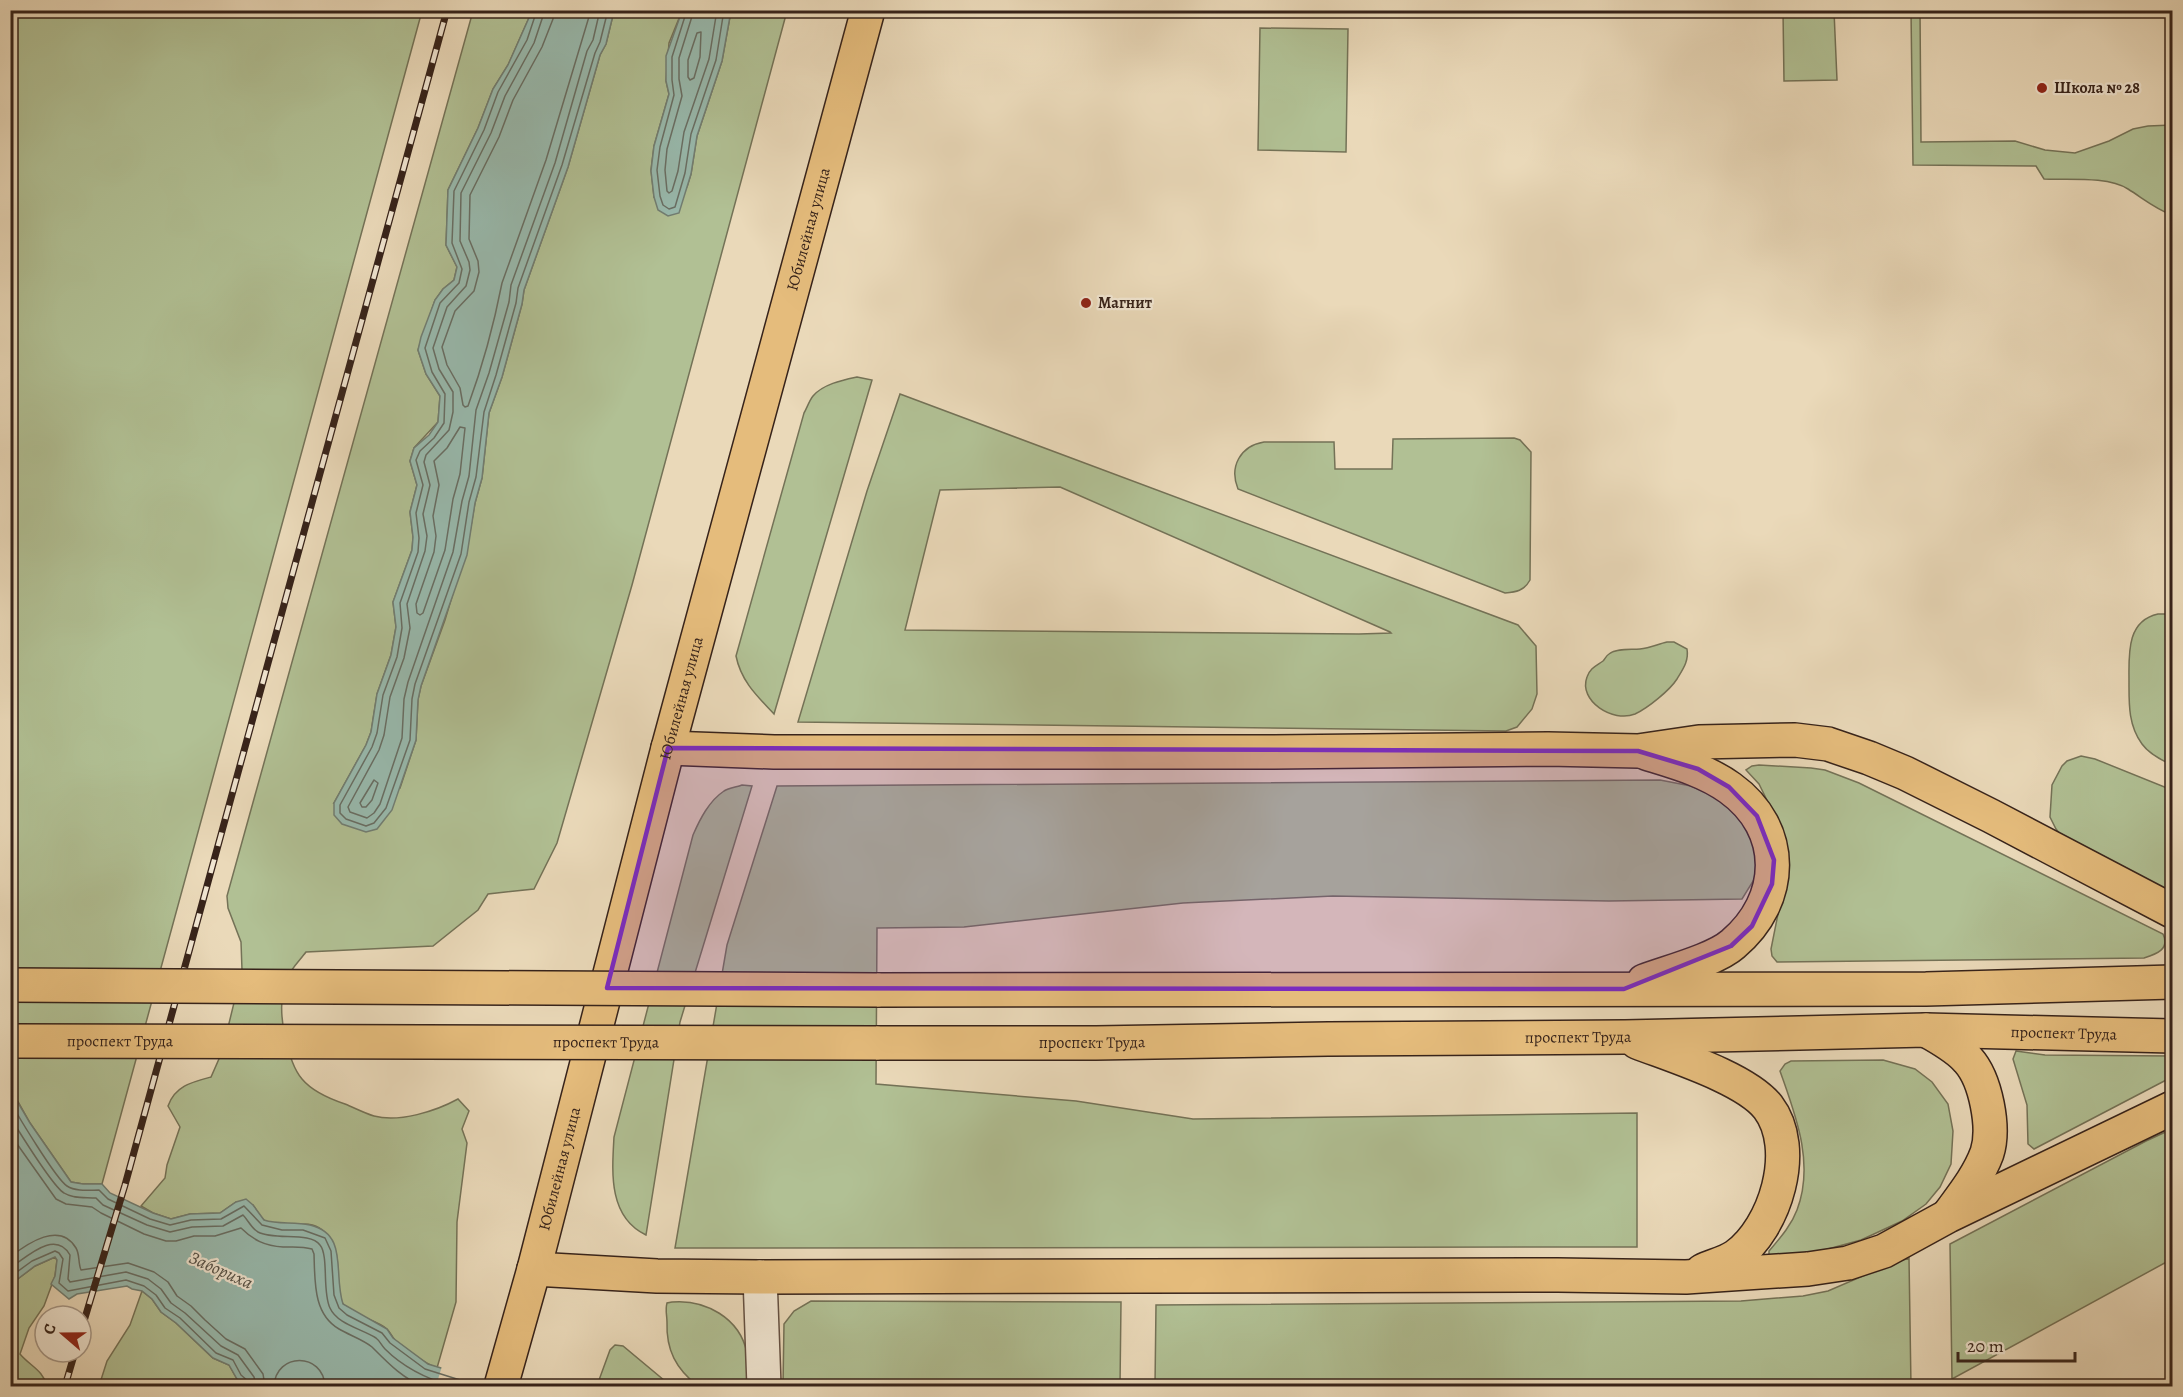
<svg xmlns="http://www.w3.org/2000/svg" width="2183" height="1397" font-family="Alegreya,serif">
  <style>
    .green { fill: #b1c094; stroke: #747257; stroke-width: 1.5; fill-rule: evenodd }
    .water { fill: #98baae; stroke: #717e73; stroke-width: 1.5 }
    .pier { fill: #ead9b9 }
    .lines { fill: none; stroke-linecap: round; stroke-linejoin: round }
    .shore { stroke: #686e64; stroke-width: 1.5 }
    .minor-casing { stroke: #645042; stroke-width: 36 }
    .major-casing { stroke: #37231a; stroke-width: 36 }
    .minor { stroke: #f1e6d2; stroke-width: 33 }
    .major { stroke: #e5bc7c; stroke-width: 33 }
    .rail-casing { stroke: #37231a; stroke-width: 7 }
    .rail { stroke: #f1e6d2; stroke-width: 4.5; stroke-dasharray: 14; stroke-linecap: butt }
    .major-bridge-casing { stroke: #37231a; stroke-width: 36; stroke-linecap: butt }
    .major-bridge { stroke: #e5bc7c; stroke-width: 33 }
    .marked { fill: #7b2cbf; fill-opacity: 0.2; stroke: #7b2cbf; stroke-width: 4.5; stroke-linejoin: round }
    .poi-dot { fill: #8f2418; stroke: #f1e6d2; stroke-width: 2 }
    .labels { text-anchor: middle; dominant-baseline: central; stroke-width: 4.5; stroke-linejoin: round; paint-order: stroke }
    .poi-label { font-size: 16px; font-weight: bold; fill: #37231a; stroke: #f1e6d2; text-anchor: start }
    .street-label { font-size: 16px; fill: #37231a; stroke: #f1e6d2 }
    .water-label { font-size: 18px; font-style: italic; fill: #545046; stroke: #f1e6d2 }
  </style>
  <rect width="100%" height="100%" fill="#ead9b9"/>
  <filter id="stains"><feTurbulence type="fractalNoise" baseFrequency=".00333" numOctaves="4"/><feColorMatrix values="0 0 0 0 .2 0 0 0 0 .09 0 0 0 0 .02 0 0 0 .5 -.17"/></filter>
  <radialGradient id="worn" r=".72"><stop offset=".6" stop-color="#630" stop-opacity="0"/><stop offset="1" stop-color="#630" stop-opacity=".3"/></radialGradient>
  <g class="green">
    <polygon points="10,11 422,11 102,1184 83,1184 71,1182 30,1123 11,1089"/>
    <path d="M473,11H532L508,65L493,89L478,128L448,190L446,245L457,267L454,280L443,289L435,300L418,350L426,374L440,396L438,422L414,448L410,461L417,485L410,512L413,537L412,550L393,602L396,627L391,655L377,694L371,732L366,745L334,803L400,788L416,740L418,699L421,686L445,620L468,543L475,503L482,478L489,413L502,377L522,304L524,290L568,167L600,55L606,44L614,11H682L669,43L666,81L669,94L654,146L651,170L654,197L687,187L691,174L697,136L722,61L731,11H787L632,585L557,843L534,889L488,894L478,910L433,946L306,952C300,960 291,969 287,978C279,997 281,1018 285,1037C289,1051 292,1067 302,1079C312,1091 330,1099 345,1104C355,1108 364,1113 374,1116C399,1123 436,1111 458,1099L469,1111L462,1129L467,1143L457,1222L456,1302L437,1368C422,1362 408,1351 395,1340C392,1337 390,1332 387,1329C376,1319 351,1316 343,1304C330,1285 349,1253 322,1230C307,1216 280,1232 264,1220C260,1217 256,1209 253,1205L236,1202L220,1213L190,1214L171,1219L153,1213L141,1206L165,1178L167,1165L180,1127L168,1106C175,1086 192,1082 211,1077L222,1052L242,970L241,942L228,908L227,896Z"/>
    <polygon points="1783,11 1834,11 1837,80 1784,81"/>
    <path d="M1911,11H1920L1921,142L2015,141L2045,150L2075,153L2109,141L2133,129L2148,126L2172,125V215C2154,208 2144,199 2128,189C2108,176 2068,180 2044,179L2036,166L1913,165Z"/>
    <polygon points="1260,28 1348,29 1346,152 1258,150"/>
    <path d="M857,377L872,380L774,714C757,696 741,681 736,656L804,413C807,408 809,401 813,396C823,384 843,380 857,377Z"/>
    <path d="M900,394L1518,625L1536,646L1537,694L1532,709L1517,727L1506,731L798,722L867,491ZM1060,487L1390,632L1391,633L1359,634L905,630L940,490Z"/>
    <path d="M1514,438L1520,440L1531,452L1530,580C1524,591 1516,592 1505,593L1238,489C1229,467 1240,446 1264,442H1334L1335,469H1392L1393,439Z"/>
    <path d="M2158,614H2172V765C2161,760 2149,754 2142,744C2128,725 2129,703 2129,681C2129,655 2126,621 2158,614Z"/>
    <path d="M1667,642H1674L1687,649C1689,661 1683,669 1677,679C1670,690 1648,708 1635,714C1613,723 1578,701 1587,677C1590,668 1596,666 1603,661C1605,659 1606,656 1609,654C1617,648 1631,650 1640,649C1650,648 1658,644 1667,642Z"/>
    <polygon points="2081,756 2095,759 2172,790 2172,892 2071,848 2056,829 2050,817 2052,785 2062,766 2067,761"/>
    <path d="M1759,765L1811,768L1825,770L1859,783L2163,934C2170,949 2157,954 2144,958L1777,962L1772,956L1771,949L1780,904L1784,835L1759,784L1746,770L1752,766Z"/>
    <polygon points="1660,780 1691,786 1724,800 1743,821 1756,842 1760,870 1742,899 1609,901 1333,896 1183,903 964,927 877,928 876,1084 1076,1101 1193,1119 1637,1113 1637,1247 675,1248 727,945 777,786"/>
    <path d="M742,785L752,786L680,1022L646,1235C608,1217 612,1172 614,1137L693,835C700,819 709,801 724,791C729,788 737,787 742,785Z"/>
    <polygon points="2016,1051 2045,1055 2172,1056 2172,1077 2034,1149 2028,1144 2027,1105 2013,1059"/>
    <path d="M1883,1060L1915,1069L1932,1082L1948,1104L1953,1131L1951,1164L1940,1187L1926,1204L1902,1221L1861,1240L1806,1255L1769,1256V1251C1780,1238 1791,1226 1797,1210C1815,1163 1795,1114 1780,1071L1785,1064L1791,1061Z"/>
    <polygon points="2172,1129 2172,1259 1952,1379 1950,1244 2146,1141"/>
    <path d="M55,1257L57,1260L55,1276L44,1306L29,1328L20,1354C30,1366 43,1370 47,1386H11V1284L35,1266Z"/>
    <polygon points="1909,1258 1911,1386 1859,1386 1837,1382 1155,1386 1156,1305 1741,1301 1803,1296 1828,1291 1886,1266"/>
    <polygon points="142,1291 152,1299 161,1312 176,1323 213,1358 229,1365 237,1379 248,1386 99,1386 107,1361 130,1325"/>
    <polygon points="811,1301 1121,1302 1120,1386 783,1386 784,1324 794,1311"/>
    <path d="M672,1302C705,1299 740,1318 747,1353C750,1364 750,1376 751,1386H698C676,1369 666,1350 667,1322C667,1315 665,1310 667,1303Z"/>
    <polygon points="615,1345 623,1346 671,1386 604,1386 599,1380 610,1350"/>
  </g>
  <g class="water">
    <polygon points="532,11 614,11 606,44 600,55 568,167 524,290 522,304 502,377 489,413 482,478 475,503 467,555 421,686 418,700 416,740 392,810 377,829 366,832 342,824 334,815 334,803 366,745 371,732 377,694 391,655 396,627 393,602 412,550 413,537 410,512 417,485 410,461 414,448 429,435 438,422 440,396 426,374 418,350 421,337 435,300 443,289 454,280 457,267 446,245 448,190 478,128 493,89 508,65"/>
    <polygon points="682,11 731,11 722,61 697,136 691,174 679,213 668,216 658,210 654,197 651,171 654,146 669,94 666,81 666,56"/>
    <path d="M10,1089L30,1123L71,1182L83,1184H102L110,1193L153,1213L171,1219L190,1214L220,1213L236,1202L246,1199L253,1205L264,1220C279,1225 294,1221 310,1225C349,1234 333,1274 343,1304L387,1329L393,1338L428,1364L500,1386H315L301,1383L279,1386L244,1385L237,1379L229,1365L213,1358L176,1323L161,1312L152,1299L142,1291L132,1289L127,1286L77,1294L69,1299L51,1284L55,1276L57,1260L55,1257L35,1266L11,1284Z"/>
  </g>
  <polygon class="pier" points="442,1366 500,1384 503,1386 436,1386"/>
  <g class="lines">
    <g class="shore">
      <polyline points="537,10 527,40 498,92 484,130 454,191 452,243 462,269 459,283 440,303 425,348 432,372 445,394 444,423 434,438 420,451 416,460 423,485 416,513 419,538 418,552 400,603 402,628 397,657 383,695 377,733 372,747 340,805 340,813 346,819 366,826 374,823 386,808 410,740 412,699 415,684 461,554 469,502 476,477 484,412 496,375 516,303 518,288 562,165 595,53 600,42 608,10"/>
      <polyline points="545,10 534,43 505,96 491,133 461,193 460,241 469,262 470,270 466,286 447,307 433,348 439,369 453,392 453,412 449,430 426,455 424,462 430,485 423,514 427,536 425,551 407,604 410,628 404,658 390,697 384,735 379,750 348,807 350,812 367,818 374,813 380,804 402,738 404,699 408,682 453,552 462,501 469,476 476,410 489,373 509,302 511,285 555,163 587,51 593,40 600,10"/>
      <path d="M554,10L553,19L542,47L513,100L499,137L470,195L469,239L478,261L479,272L474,291L455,311L442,347L447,365L460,388L463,405L465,407L468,406C483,365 494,324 502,283L546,160L591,10"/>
      <polyline points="687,10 672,57 672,80 674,95 660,147 657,170 660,196 663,205 669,209 675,207 685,173 691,134 716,60 724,10"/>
      <polyline points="694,10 679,58 679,79 682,96 667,149 665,170 667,191 669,193 672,191 678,171 684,132 709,59 717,10"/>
      <polygon points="701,32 700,57 694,78 690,80 688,77 688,60 697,33"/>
      <polygon points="460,427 465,428 460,474 453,499 445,550 423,613 420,615 417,613 416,604 434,552 436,536 433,516 439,485 434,461 447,448"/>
      <polygon points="374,780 378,783 372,800 366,807 362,807 360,803"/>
      <path d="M10,1101C18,1116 56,1179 67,1186C76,1192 90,1190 99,1190L108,1199L150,1219L170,1225L191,1220L221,1219L244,1206L262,1225L282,1230H303L325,1238L331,1251L334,1295L339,1308L347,1315L382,1333L390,1343L425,1369L479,1386"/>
      <path d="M10,1117C19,1131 52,1186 64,1193C73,1199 86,1197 96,1198L103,1205L147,1225L170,1232L192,1227L223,1226L243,1215C248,1220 251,1228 258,1232C275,1241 310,1231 320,1245C329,1256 322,1292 330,1308C337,1324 362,1329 376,1338C380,1341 381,1345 385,1349C404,1368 427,1379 452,1386"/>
      <path d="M10,1134L56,1199L66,1204L92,1207L101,1213L144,1234L166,1241H176L194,1236H215L241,1228C253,1240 265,1246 283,1247C294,1247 302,1246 312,1249L314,1254C315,1281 313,1314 339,1329C349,1335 364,1340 372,1347C387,1362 403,1379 423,1386"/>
      <path d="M10,1257C28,1243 60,1221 76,1248C80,1255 78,1263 81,1270L128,1263L154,1272L168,1282L177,1296L191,1306L205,1320L226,1339L245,1349L263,1374L265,1386"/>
      <path d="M10,1268C27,1257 55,1229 70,1255L68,1279L70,1282L126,1272L148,1279L161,1289L171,1303L185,1313L221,1346L238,1355L254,1377L256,1386"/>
      <polyline points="10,1277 32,1261 55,1251 59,1253 63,1259 59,1283 68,1291 126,1280 144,1286 156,1295 165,1308 180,1318 216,1353 233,1360 241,1375 248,1381 249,1386"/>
      <path d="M274,1386C276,1352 323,1352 325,1386"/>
    </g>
    <g class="minor-casing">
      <polyline id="minor" points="760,1277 764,1386"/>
    </g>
    <g class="major-casing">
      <g id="major">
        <polyline points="668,748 774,752 1274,752 1548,749 1638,751 1699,742 1795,740 1828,744 1869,758 1905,773 1991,816 2172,911"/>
        <path d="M1644,981C1668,972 1715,960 1733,944C1785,900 1787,829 1730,788C1705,770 1675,762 1646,753"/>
        <polyline points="877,990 1926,989 2172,982"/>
        <path d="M1926,1030C1941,1039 1957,1047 1968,1060C1986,1080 1995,1128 1987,1153C1979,1175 1964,1194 1950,1213"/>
        <path d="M1637,1042C1673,1056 1745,1078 1768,1107C1800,1149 1775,1228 1736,1256C1726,1263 1712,1266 1702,1271"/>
        <path id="s1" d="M876,1043H1096L1328,1039L1625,1037L1926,1030L2172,1036"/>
        <polyline points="534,1269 657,1276 760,1277 1558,1275 1686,1277 1808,1269 1848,1263 1884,1251 1948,1216 2172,1108"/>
        <path id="s2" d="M501,1386L534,1269L668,748L868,10"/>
      </g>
    </g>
    <use href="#minor" class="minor"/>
    <use href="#major" class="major"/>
    <g class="rail-casing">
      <g id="rail">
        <polyline points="81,1331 125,1185 447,10"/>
        <polyline points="65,1386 75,1352"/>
      </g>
    </g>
    <use href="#rail" class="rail"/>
    <g class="major-bridge-casing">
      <g id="major-bridge">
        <polyline points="10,985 877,990"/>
        <path id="s3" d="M10,1041L876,1043"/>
      </g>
    </g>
    <use href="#major-bridge" class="major-bridge"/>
  </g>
  <path class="marked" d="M668,748L1638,751L1698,769L1729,787L1757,816L1774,860L1772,884L1752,926L1731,946L1624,989L607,988Z"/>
  <g class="poi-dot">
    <circle cx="2042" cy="88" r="6"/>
    <circle cx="1086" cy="303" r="6"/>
  </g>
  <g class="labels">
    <g class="poi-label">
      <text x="2054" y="88">Школа № 28</text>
      <text x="1098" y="303">Магнит</text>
    </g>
    <g class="street-label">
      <text stroke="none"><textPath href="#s2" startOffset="1197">Юбилейная улица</textPath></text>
      <text stroke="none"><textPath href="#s2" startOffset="711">Юбилейная улица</textPath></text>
      <text stroke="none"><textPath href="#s1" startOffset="1188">проспект Труда</textPath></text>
      <text stroke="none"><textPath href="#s1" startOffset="702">проспект Труда</textPath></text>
      <text stroke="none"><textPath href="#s3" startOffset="110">проспект Труда</textPath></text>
      <text stroke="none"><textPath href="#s3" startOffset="596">проспект Труда</textPath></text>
      <text stroke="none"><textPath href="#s1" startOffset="216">проспект Труда</textPath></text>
      <text stroke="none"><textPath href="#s2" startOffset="225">Юбилейная улица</textPath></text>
    </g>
    <g class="water-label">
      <text transform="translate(221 1270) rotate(24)">Забориха</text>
    </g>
  </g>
  <rect width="2183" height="1397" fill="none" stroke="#ead9b9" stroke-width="36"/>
  <rect x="12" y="12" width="2159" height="1373" fill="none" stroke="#37231a" stroke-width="3"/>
  <rect x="18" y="18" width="2147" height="1361" fill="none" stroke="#37231a" stroke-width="1.5"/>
  <g transform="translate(63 1334) rotate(290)"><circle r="28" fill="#f1e6d2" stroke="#a79888" stroke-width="1.5"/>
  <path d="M0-4.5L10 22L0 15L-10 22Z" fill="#8f2418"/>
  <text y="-9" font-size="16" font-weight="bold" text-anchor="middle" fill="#37231a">С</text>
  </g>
  <path d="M1958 1352v9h117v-9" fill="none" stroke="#37231a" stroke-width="3"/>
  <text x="1967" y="1352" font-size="18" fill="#37231a" stroke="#f1e6d2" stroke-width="4.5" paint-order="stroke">20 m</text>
  <rect width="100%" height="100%" filter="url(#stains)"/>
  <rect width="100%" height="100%" fill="url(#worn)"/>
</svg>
